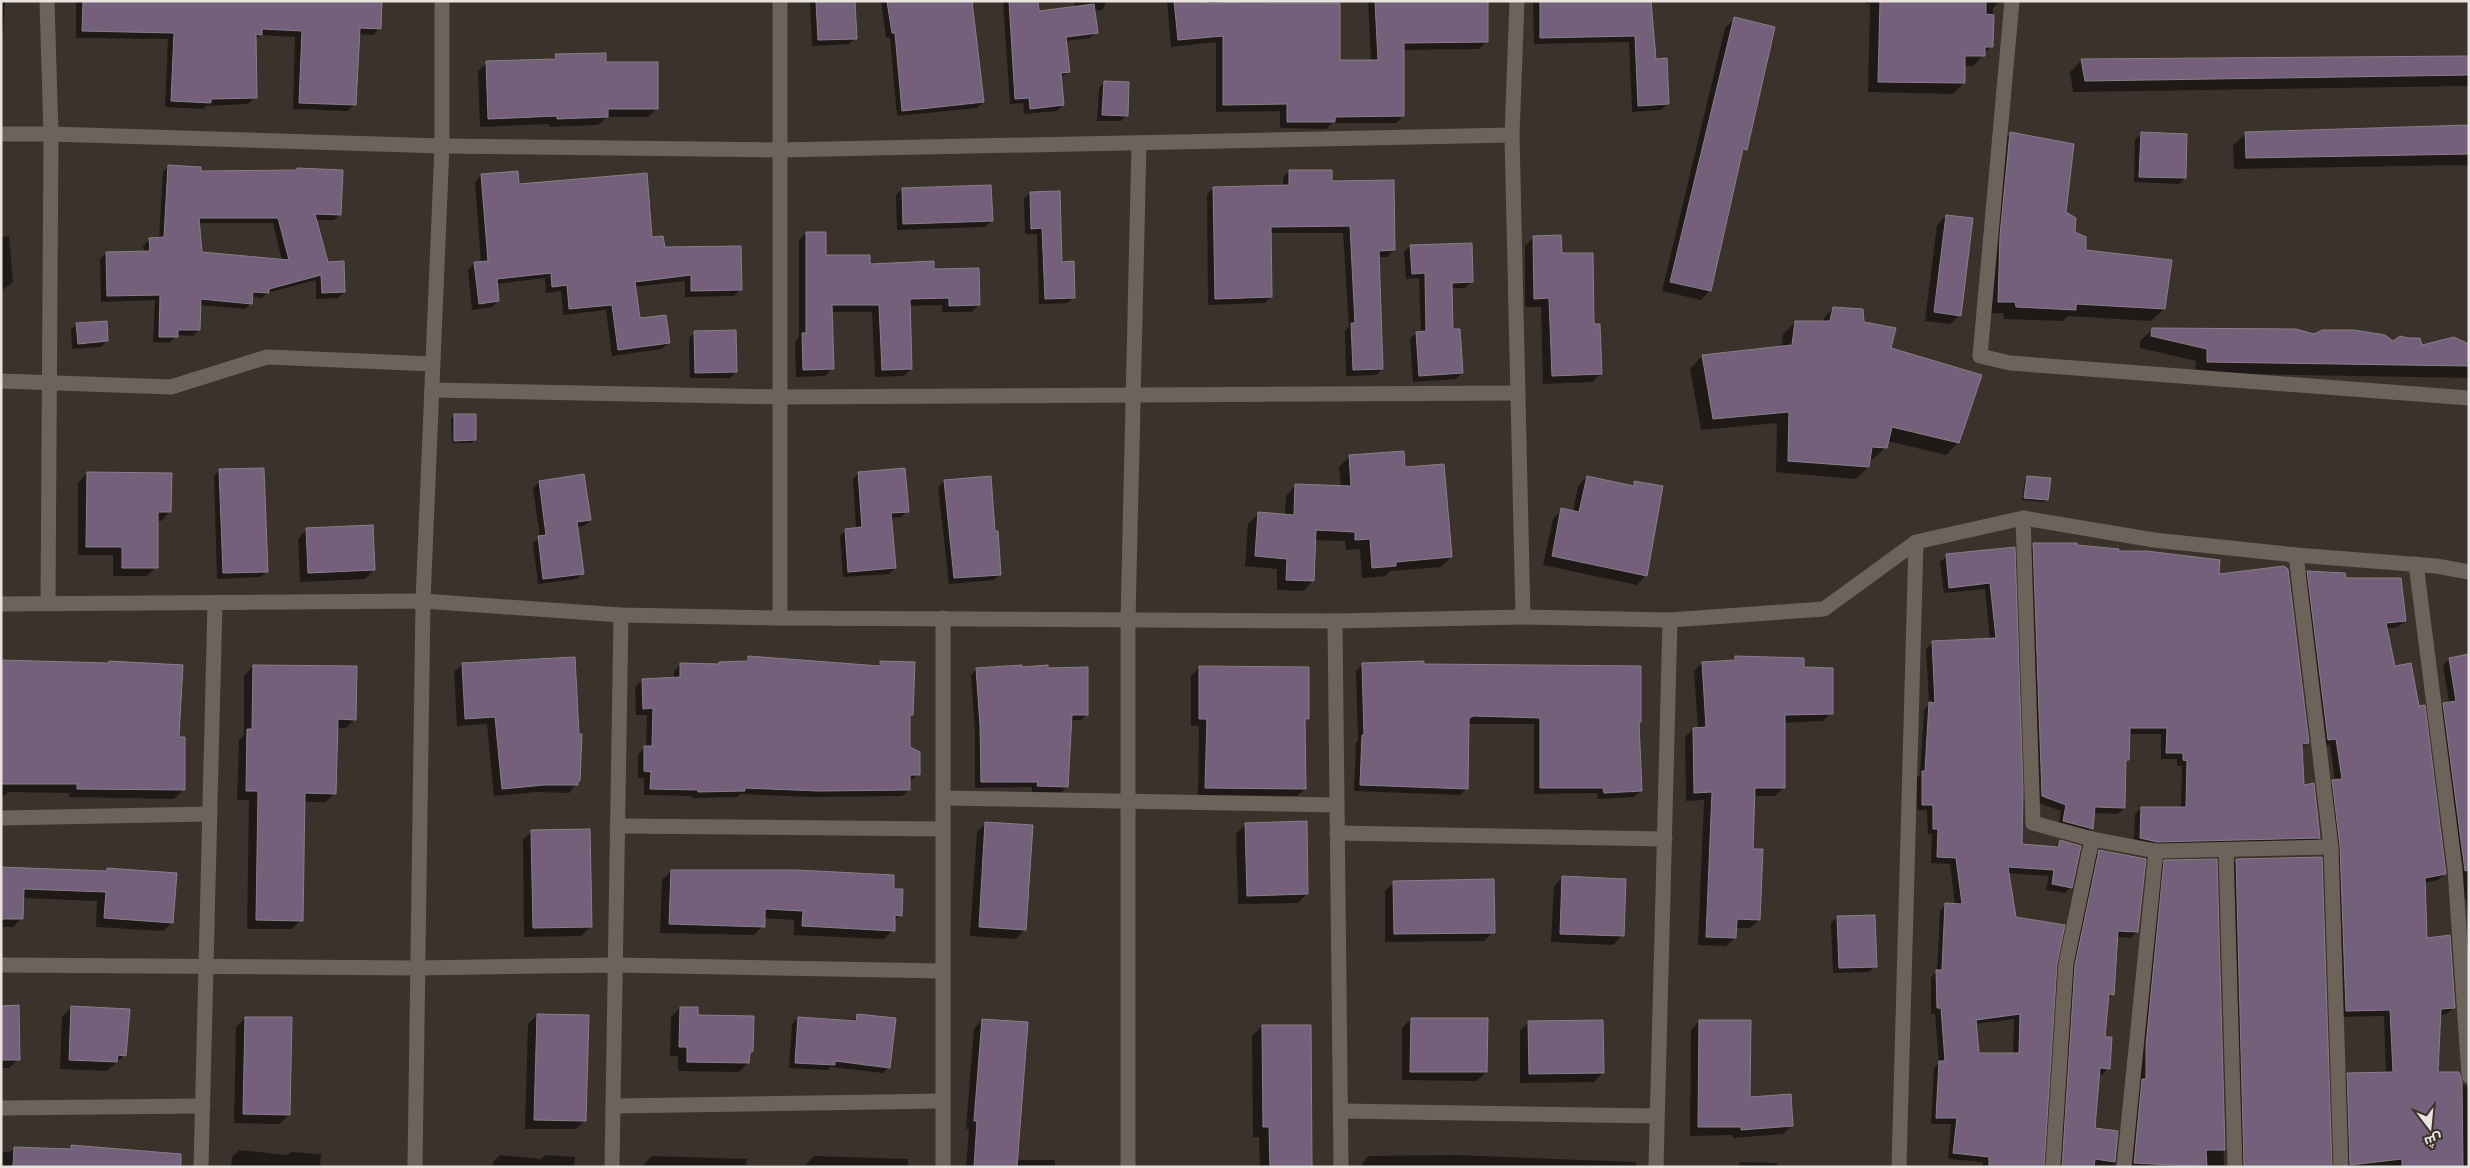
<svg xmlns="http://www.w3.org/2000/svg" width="2470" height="1168" font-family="Arial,Cairo,sans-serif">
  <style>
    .shadow { fill: #0007; fill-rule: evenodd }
    .building { fill: #75607b; stroke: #877f89; fill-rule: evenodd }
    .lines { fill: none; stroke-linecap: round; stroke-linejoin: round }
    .street { stroke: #6d635b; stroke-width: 15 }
    .secondary { stroke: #6d635b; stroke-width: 15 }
  </style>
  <rect width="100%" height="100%" fill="#3b322b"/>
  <g class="shadow">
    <polygon points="1,1 5,1 3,35 1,37"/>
    <polygon points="76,1 381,1 380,28 373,35 358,34 355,104 348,111 293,109 295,37 260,35 255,40 255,97 248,104 206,106 203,109 165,107 168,39 76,38"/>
    <polygon points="810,1 854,1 855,38 849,44 812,46"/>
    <polygon points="881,1 970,1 983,102 977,108 897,116 890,38 886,38"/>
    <polygon points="1003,1 1037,1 1037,12 1075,8 1074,1 1107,1 1102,10 1094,11 1096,32 1090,38 1066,41 1069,72 1060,78 1063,105 1057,111 1024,114 1023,103 1010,104"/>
    <polygon points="1167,1 1207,1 1207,5 1264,5 1338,61 1371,61 1368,1 1486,1 1487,41 1479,49 1403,50 1403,116 1396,123 1332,123 1326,129 1280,128 1280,111 1216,112 1216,42 1171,47"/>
    <polygon points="1533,1 1649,1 1654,60 1668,103 1661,110 1632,112 1629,42 1534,44"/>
    <polygon points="1866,1 1999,1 1993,8 1992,46 1973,66 1964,66 1964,83 1953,94 1868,92 1870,4 1866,4"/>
    <polygon points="1734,19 1745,149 1741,153 1710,290 1701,300 1662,291 1725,28"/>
    <polygon points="556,56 605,64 656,109 648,117 607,117 598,125 549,127 549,124 480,127 478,71 487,63 552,60"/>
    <polygon points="2469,57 2469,86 2073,92 2070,72 2082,60"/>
    <polygon points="1104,82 1127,115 1121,121 1097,121 1099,88"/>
    <polygon points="2469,127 2469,165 2234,169 2233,146 2246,133"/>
    <polygon points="2010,134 2065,212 2085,251 2164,309 2151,321 2068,316 2063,321 2004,319 2003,313 1987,314 1998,146"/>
    <polygon points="2141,134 2185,178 2179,184 2134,182 2135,140"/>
    <path d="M169,166L200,172L340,214L334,220H315L327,263L344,292L338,298L316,299V280L267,293L262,298L252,297L251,303L245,309L199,305V330L193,336L176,335L170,343L153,342L155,300L101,302L100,259L106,253L144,252L143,246L149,240L159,239L163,172ZM198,223H273L282,261L201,253Z"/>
    <polygon points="1289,171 1331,182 1394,250 1387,257 1378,257 1382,369 1376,375 1346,376 1345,331 1349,327 1343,233 1269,233 1271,296 1265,303 1208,305 1207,195 1213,188 1283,187 1283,178"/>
    <polygon points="481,175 518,185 651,238 663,248 741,289 734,296 685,297 685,281 634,287 639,320 669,343 662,349 612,356 606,310 563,315 561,291 546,293 545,278 496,284 498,301 492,307 472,310 468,270 475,263 481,263 475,182"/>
    <polygon points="902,189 991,221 985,227 897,230 896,195"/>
    <polygon points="1030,193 1074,297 1068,303 1039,304 1037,234 1025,234 1024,199"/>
    <polygon points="1946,216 1960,315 1950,324 1925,321 1937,225"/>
    <polygon points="806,233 825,257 869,265 933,271 979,304 972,312 942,312 942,305 909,306 911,369 904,376 875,377 872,312 831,312 832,368 825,376 796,377 795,342 799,337 799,240"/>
    <polygon points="9,236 13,282 1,291 1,237"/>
    <polygon points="1534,237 1560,255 1593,325 1601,373 1592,382 1543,384 1541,307 1525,307 1525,246"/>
    <polygon points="1410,246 1471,282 1465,288 1450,288 1452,331 1462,373 1456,379 1413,382 1410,339 1416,333 1421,333 1419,278 1406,279 1404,252"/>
    <polygon points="1833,308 1863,323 1889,349 1980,376 1958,443 1946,455 1887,441 1886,447 1873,459 1869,459 1868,467 1856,479 1776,472 1777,423 1701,430 1690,369 1702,356 1782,348 1783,334 1796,322 1821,322"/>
    <polygon points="77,324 107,341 101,347 72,349 71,330"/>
    <polygon points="2153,329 2314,336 2421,346 2469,345 2469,378 2195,373 2196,361 2140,348 2140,341"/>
    <polygon points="695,332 736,372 730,378 690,378 689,338"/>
    <polygon points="454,416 475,440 472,443 452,443 451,418"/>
    <polygon points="1350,456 1404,469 1451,557 1441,567 1390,571 1385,576 1362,578 1360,549 1346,550 1345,541 1314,540 1313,581 1303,591 1277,590 1277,569 1245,566 1248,524 1259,513 1285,515 1286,496 1296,485 1341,487 1339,467"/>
    <polygon points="220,470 267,571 261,577 217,579 214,476"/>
    <polygon points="87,473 170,512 161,521 157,521 156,567 147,576 113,576 113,555 78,555 78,483"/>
    <polygon points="858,473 907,511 901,517 891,518 895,568 889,574 843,577 840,536 846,530 856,529 853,479"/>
    <polygon points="989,477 993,533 1000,574 994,580 949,584 938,487 944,481"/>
    <polygon points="1587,477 1631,486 1635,482 1646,575 1637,585 1543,565 1553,519 1562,510 1573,512 1578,486"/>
    <polygon points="2027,477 2047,500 2044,502 2022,500 2025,480"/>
    <polygon points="539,482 590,520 584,526 577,527 582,573 577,579 538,584 533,543 540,537 533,488"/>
    <polygon points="307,529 374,570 365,579 300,582 298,539"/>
    <polygon points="2034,544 2075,546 2117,552 2217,575 2308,742 2301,749 2303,786 2319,837 2313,844 2134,844 2135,814 2141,808 2181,808 2182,766 2177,766 2177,759 2161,759 2161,734 2129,734 2128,759 2125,762 2124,808 2118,814 2093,813 2091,829 2085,835 2058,827 2061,811 2036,802 2028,550"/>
    <path d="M2013,549L2021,845L2054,848L2060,841L2071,887L2065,893L2046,890L2049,876L2008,873L2015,918L2055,963L2028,1167H1983V1162L1948,1159L1951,1124H1931L1934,1068L1939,1063L1935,1014H1931V977L1937,971L1940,911L1946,904L1955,905L1950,864L1931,863L1932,834H1928L1927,810H1917L1916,778L1920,775L1924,710L1929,704L1926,649L1933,642L1990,639L1985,589L1944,593L1940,562L1947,556ZM2014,1019L2013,1054H1977L1975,1024Z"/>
    <polygon points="2308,572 2345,579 2405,621 2398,627 2386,629 2445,874 2438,880 2424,883 2426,939 2454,1008 2447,1014 2440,1015 2437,1073 2469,1087 2469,1167 2344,1167 2341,1081 2348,1074 2386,1074 2384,1016 2339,1017 2326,788 2335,781 2330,745 2321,746 2301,578"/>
    <polygon points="2469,656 2469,919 2466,898 2463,898 2437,711 2444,704 2449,703 2443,665 2450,659"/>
    <polygon points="1736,657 1802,668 1831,713 1823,721 1783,723 1783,788 1775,796 1754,796 1751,850 1759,920 1750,928 1735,928 1735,938 1726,946 1698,945 1704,800 1686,801 1685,737 1693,729 1698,729 1694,671 1702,663 1732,661"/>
    <polygon points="749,658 876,667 881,662 912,715 909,718 909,747 919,774 909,781 909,790 902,796 811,797 740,794 737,797 692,798 692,796 644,795 644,778 638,778 638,754 646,747 647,715 636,715 635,687 642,680 674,679 674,671 681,664 717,665 744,662"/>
    <polygon points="1,662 178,739 183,790 174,799 69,797 69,793 8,792 1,798"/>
    <polygon points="462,664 579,780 569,793 535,792 494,796 487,724 457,726 454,672"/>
    <polygon points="1362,665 1423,666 1640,722 1638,724 1641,791 1634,797 1598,799 1597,793 1534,794 1534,724 1468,724 1467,788 1460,795 1354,791 1356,743 1358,741 1356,671"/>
    <polygon points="253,666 355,719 346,728 337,728 335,793 326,802 303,802 301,920 292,929 247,929 249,800 237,800 239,740 244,735 244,676"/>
    <polygon points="1199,668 1307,719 1304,722 1305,789 1297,796 1198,795 1199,726 1191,726 1191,676"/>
    <polygon points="977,669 1047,669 1087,714 1081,720 1070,720 1067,787 1061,793 1032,792 1032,787 975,788 975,732 971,675"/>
    <polygon points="986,823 1025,929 1016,939 970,936 977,832"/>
    <polygon points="1246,824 1307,894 1298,903 1238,904 1236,834"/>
    <polygon points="532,831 590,927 581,936 524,937 523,840"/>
    <polygon points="2100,851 2137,931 2131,938 2116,937 2113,994 2108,999 2103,1038 2108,1068 2102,1075 2098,1074 2094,1129 2117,1132 2115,1167 2057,1167 2069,973 2093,858"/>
    <polygon points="2216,860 2224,1167 2128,1167 2158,868 2165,861"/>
    <polygon points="2236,860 2330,1167 2238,1167 2230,866"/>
    <polygon points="1,869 106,872 108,870 172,923 163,931 96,927 97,901 22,898 22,918 13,927 1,927"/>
    <polygon points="671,871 893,890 900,915 893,922 893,930 884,939 794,935 794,920 764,918 763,926 754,935 660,933 662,880"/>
    <polygon points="1563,877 1622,936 1613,945 1551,942 1554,886"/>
    <polygon points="1394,882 1493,932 1484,941 1385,942 1385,891"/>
    <polygon points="1837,917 1875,966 1869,972 1833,973 1831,923"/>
    <polygon points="2469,935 2469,1014 2463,941"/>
    <polygon points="1,1007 18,1059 9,1068 1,1068"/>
    <polygon points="71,1008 125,1055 107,1071 60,1069 62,1017"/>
    <polygon points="680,1008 697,1016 748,1054 748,1063 739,1072 678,1071 678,1056 670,1056 671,1017"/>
    <polygon points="537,1015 585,1120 576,1129 525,1129 528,1024"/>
    <polygon points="858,1015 889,1067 883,1073 831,1067 827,1070 789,1068 792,1024 798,1018 851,1022"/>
    <polygon points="245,1018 289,1115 279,1124 234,1123 236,1027"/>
    <polygon points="1411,1019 1486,1072 1477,1081 1402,1080 1402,1028"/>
    <polygon points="982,1020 1017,1160 1055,1160 1055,1167 966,1167 969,1129 966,1129 974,1029"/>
    <polygon points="1699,1021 1749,1099 1792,1126 1783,1134 1733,1138 1733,1135 1690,1136 1691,1030"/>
    <polygon points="1529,1022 1603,1072 1594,1082 1520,1083 1520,1031"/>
    <polygon points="1262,1026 1310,1167 1260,1167 1259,1137 1253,1137 1252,1036"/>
    <polygon points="71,1146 177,1167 1,1167 1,1152 10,1152 15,1148 68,1150"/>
    <polygon points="239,1150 287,1155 291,1152 321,1154 320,1167 231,1167 232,1157"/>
    <polygon points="500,1155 541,1159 545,1155 575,1157 574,1167 493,1167 493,1162"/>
    <polygon points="1455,1155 1636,1162 1635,1167 1360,1167 1368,1156"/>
    <polygon points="651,1156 747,1159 746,1165 805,1165 814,1156 908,1159 908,1167 642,1167"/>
    <polygon points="1741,1162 1777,1163 1777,1167 1736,1167"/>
  </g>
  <g class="building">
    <polygon points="83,1 382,1 381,29 360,28 356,105 299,103 302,31 262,29 262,35 256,34 257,98 211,99 211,103 171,101 174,33 82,31"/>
    <polygon points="816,1 855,1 857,39 818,40"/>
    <polygon points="887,1 972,1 984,102 902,111 895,33 892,33"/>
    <polygon points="1009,1 1038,1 1039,11 1094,4 1098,33 1066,37 1070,72 1061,73 1064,105 1030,109 1029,98 1015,99"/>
    <polygon points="1174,1 1208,1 1208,4 1246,1 1265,1 1265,3 1340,3 1340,60 1378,60 1375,1 1488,1 1488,42 1404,43 1404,116 1335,117 1335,122 1287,122 1287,104 1223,105 1223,36 1178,40"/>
    <polygon points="1540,1 1651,1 1656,59 1667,58 1669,104 1638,106 1635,36 1540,38"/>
    <polygon points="1880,1 1986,1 1986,14 1994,15 1993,47 1985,47 1985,56 1965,56 1965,83 1878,82"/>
    <polygon points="1734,17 1775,27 1747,150 1743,149 1711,291 1670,282"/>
    <polygon points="606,53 606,62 658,62 658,109 608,109 608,117 557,119 557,116 488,119 486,61 556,59 555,54"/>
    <polygon points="2469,56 2469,75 2085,81 2081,59"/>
    <polygon points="1104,81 1129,82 1128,116 1102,115"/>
    <polygon points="2469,125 2469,154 2246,158 2245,132"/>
    <polygon points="2010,132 2074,144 2066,212 2076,218 2075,232 2086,237 2086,250 2172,260 2165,309 2076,304 2076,310 2016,307 2015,302 1998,302 2000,235"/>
    <polygon points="2141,132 2187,134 2186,178 2139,177"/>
    <path d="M168,165L201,167V171L297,170V168L343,170L341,215L315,214L328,262L344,261L345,292L322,293L321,275L269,289V293L253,292L252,304L201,299L200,330H178V337H159L160,295L107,296L106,252L150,251L149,238L164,237ZM199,218H278L289,260L202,252Z"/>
    <polygon points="1289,170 1332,170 1332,181 1394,180 1395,250 1379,251 1383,369 1353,370 1351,323 1355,323 1350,226 1271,227 1272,297 1215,299 1213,187 1289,185"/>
    <polygon points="518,171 519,184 647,173 652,237 663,236 665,247 741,246 742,290 691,291 691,275 635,282 640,318 666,315 670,343 618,350 612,305 569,309 567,285 552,287 551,273 497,279 499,301 479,304 474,262 488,261 481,174"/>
    <polygon points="991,185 993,221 903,224 902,188"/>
    <polygon points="1060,191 1062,262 1074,261 1075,298 1045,299 1042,228 1031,229 1030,192"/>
    <polygon points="1946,215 1973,218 1961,316 1934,312"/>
    <polygon points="806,232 826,232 826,255 870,255 870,264 934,261 934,269 979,268 980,305 949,306 949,298 910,299 912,369 882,370 879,305 832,305 834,369 803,370 802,333 806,333"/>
    <polygon points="1561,235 1562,253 1593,253 1594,324 1600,324 1602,374 1552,376 1549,298 1534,299 1533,236"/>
    <polygon points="1472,243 1473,282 1452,283 1453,329 1460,329 1463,373 1419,376 1416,332 1426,331 1425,273 1412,274 1410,245"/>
    <polygon points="1833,307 1863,309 1864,322 1896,328 1891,348 1982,375 1959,443 1892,427 1887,448 1872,447 1869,467 1788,461 1789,412 1713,419 1702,355 1792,345 1795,321 1830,321"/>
    <polygon points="107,321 108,341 78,344 76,323"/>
    <polygon points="2152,328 2296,329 2314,334 2322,330 2354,330 2385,335 2393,341 2400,336 2408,338 2420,338 2422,345 2454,337 2469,344 2469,366 2207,362 2207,349 2151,336"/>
    <polygon points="736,330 737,372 695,373 694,331"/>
    <polygon points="454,414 476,414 476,440 454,441"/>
    <polygon points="1404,451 1405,467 1444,464 1452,557 1396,562 1396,566 1372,568 1370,539 1355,540 1355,532 1316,530 1314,581 1286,580 1287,559 1255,556 1258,512 1294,515 1295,484 1351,486 1349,455"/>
    <polygon points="264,468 268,572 223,573 219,469"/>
    <polygon points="905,468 909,512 891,513 896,568 848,572 845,529 862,527 858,472"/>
    <polygon points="87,472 172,473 171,512 158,512 158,568 122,568 122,547 86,547"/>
    <polygon points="584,474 591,520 577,522 584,574 543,579 538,536 546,535 539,481"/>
    <polygon points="991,476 995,531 998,531 1001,575 954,578 944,480"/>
    <polygon points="1587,476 1634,486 1634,481 1663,486 1647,576 1552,556 1561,508 1579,512"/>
    <polygon points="2027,476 2051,478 2048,500 2024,498"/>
    <polygon points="373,525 375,570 308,573 306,528"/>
    <polygon points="2033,543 2077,543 2077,545 2119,549 2118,551 2147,551 2220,560 2219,574 2284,566 2288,569 2309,743 2302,744 2304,785 2314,783 2320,838 2157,842 2140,838 2141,807 2186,807 2187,761 2183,760 2183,753 2166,753 2167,728 2130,728 2129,760 2126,760 2125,808 2095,807 2093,829 2063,821 2066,805 2042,796"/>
    <path d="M2015,547L2023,789L2022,844L2058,847L2060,840L2081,846L2072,888L2052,884L2054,870L2008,867L2016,917L2065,925L2057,963L2044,1167H1989V1157L1953,1153L1957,1118H1936L1939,1061H1945L1941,1008H1937L1936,970H1942L1945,903L1962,904L1956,858L1937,857L1938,829H1933V805H1922V771H1925L1929,702L1935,703L1932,641L1996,638L1990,583L1949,588L1946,554ZM2020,1014L2019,1053H1979L1976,1020Z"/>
    <polygon points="2307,571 2345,573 2346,578 2401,578 2406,621 2386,623 2395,666 2411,663 2419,706 2425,705 2446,874 2425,878 2427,938 2450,935 2455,1008 2441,1009 2438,1072 2459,1072 2462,1082 2463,1167 2402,1167 2402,1159 2350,1165 2347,1073 2393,1072 2390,1010 2346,1011 2340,847 2332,780 2342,779 2336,739 2328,740"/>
    <polygon points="2469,654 2469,870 2465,871 2443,703 2456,701 2449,658"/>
    <polygon points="748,656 880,666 880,661 915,662 913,715 910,715 910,747 920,752 920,775 910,775 910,790 819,791 745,788 745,791 698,792 698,790 650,789 651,772 644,771 644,746 652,746 653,708 643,709 642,679 680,677 680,663 719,664 719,662 748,661"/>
    <polygon points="1735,656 1804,658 1804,667 1833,668 1833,714 1785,715 1785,788 1755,788 1753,849 1763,849 1760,920 1737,919 1736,938 1706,937 1712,792 1694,793 1693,728 1706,727 1702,662 1735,660"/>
    <polygon points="575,657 579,734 582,734 580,781 578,781 578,785 544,785 502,789 495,717 465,719 462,663"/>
    <polygon points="1,660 109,663 109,661 183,665 179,737 185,737 185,790 77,789 77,784 1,784"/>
    <polygon points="1424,661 1424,664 1641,666 1641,722 1639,722 1642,791 1604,793 1603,788 1540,788 1540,718 1474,716 1469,718 1468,789 1360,785 1362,735 1364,735 1362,663"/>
    <polygon points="253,665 357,666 356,720 338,719 336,794 305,793 303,921 256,920 258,791 246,791 247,729 252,729"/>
    <polygon points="1022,665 1022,667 1048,665 1048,668 1088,667 1088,715 1072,715 1068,787 1037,786 1038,782 981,782 980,725 976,668"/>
    <polygon points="1199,666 1309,667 1309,719 1305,719 1306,789 1205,788 1207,719 1199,719"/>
    <polygon points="1307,821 1308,894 1247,896 1245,823"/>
    <polygon points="985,822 1033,825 1026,930 979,927"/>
    <polygon points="590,829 592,927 533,928 531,830"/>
    <polygon points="2099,850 2146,859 2138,932 2118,931 2114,995 2109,994 2105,1037 2112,1037 2110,1069 2100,1068 2095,1128 2118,1131 2115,1162 2095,1159 2094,1167 2062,1167 2075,965"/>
    <polygon points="2322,857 2332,1167 2244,1167 2236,859"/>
    <polygon points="2217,859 2225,1150 2206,1150 2207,1167 2134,1163 2142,1079 2146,1079 2146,1045 2164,860"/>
    <polygon points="1,867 107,871 107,868 177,873 173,923 104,918 106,892 24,889 23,919 1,919"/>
    <polygon points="671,870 797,870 894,875 894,889 903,889 902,916 895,915 895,931 802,926 803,911 765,909 765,927 669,924"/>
    <polygon points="1562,876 1626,879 1624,936 1560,934"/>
    <polygon points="1494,879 1495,933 1394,934 1393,881"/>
    <polygon points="1875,915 1877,967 1839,968 1837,916"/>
    <polygon points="19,1005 20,1060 1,1060 1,1006"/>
    <polygon points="71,1006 130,1009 126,1056 118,1055 117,1062 69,1060"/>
    <polygon points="680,1007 698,1007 698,1015 754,1016 753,1051 750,1053 749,1063 687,1062 687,1047 679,1047"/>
    <polygon points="537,1014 589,1015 586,1121 534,1120"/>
    <polygon points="857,1014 896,1018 890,1068 835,1061 835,1065 795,1063 798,1017 856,1021"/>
    <polygon points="245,1017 292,1017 290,1115 243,1114"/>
    <polygon points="1411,1018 1488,1018 1487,1072 1410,1072"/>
    <polygon points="982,1019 1028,1022 1017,1167 974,1167 977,1121 974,1121"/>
    <polygon points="1603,1020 1604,1073 1529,1074 1528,1021"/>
    <polygon points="1699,1020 1751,1020 1750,1097 1791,1094 1793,1126 1741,1130 1741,1127 1698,1127"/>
    <polygon points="1262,1025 1311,1025 1312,1167 1270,1167 1269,1127 1263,1127"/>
    <polygon points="71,1145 181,1154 181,1167 13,1167 14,1147 71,1149"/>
  </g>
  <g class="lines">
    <g class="street">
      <polyline points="47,1 51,134 48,603"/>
      <polyline points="780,1 780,618"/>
      <polyline points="1517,1 1512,135 1523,617"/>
      <polyline points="2012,1 1980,356 2010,363 2469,398"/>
      <polyline points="1,134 51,134 442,146 780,150 1512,135"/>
      <polyline points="1,381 171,387 267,357 433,364"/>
      <polyline points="432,390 781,397 1518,393"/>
      <polyline points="2023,518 2033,823 2092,839 2156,851 2331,847"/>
      <polyline points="2296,555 2331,847 2341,1167"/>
      <polyline points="2416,564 2455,869 2469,1076"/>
      <polyline points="1335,621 1341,1167"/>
      <polyline points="943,798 1337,805"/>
      <polyline points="1,818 210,814"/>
      <polyline points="617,826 943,829"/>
      <polyline points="1337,833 1665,839"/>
      <polyline points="2226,850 2235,1167"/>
      <polyline points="1,965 417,968 615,965 943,971"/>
      <polyline points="613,1106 943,1101"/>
      <polyline points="1,1108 203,1106"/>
      <polyline points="1341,1111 1656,1116"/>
      <polyline points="201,1167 215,603"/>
      <polyline points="415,1167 423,601 442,146 442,1"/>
      <polyline points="612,1167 621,615"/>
      <polyline points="943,1167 943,618"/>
      <polyline points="1128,1167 1128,620 1139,143"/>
      <polyline points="1656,1167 1670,620"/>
      <polyline points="1899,1167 1916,542"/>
      <polyline points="2053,1167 2066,964 2092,839"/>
      <polyline points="2124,1167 2156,851"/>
    </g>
    <polyline class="secondary" points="1,604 423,601 621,615 780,618 1335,621 1523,617 1670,620 1824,609 1916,542 2023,518 2154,540 2296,555 2436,566 2469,572"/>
  </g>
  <rect width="2470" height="1168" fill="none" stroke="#e9e4df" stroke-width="5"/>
  <g transform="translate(2430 1128) rotate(164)" stroke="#3b322b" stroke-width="4" paint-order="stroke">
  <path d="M0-4L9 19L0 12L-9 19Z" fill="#e9e4df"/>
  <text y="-8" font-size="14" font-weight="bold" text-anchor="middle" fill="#e9e4df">ش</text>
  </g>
</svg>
